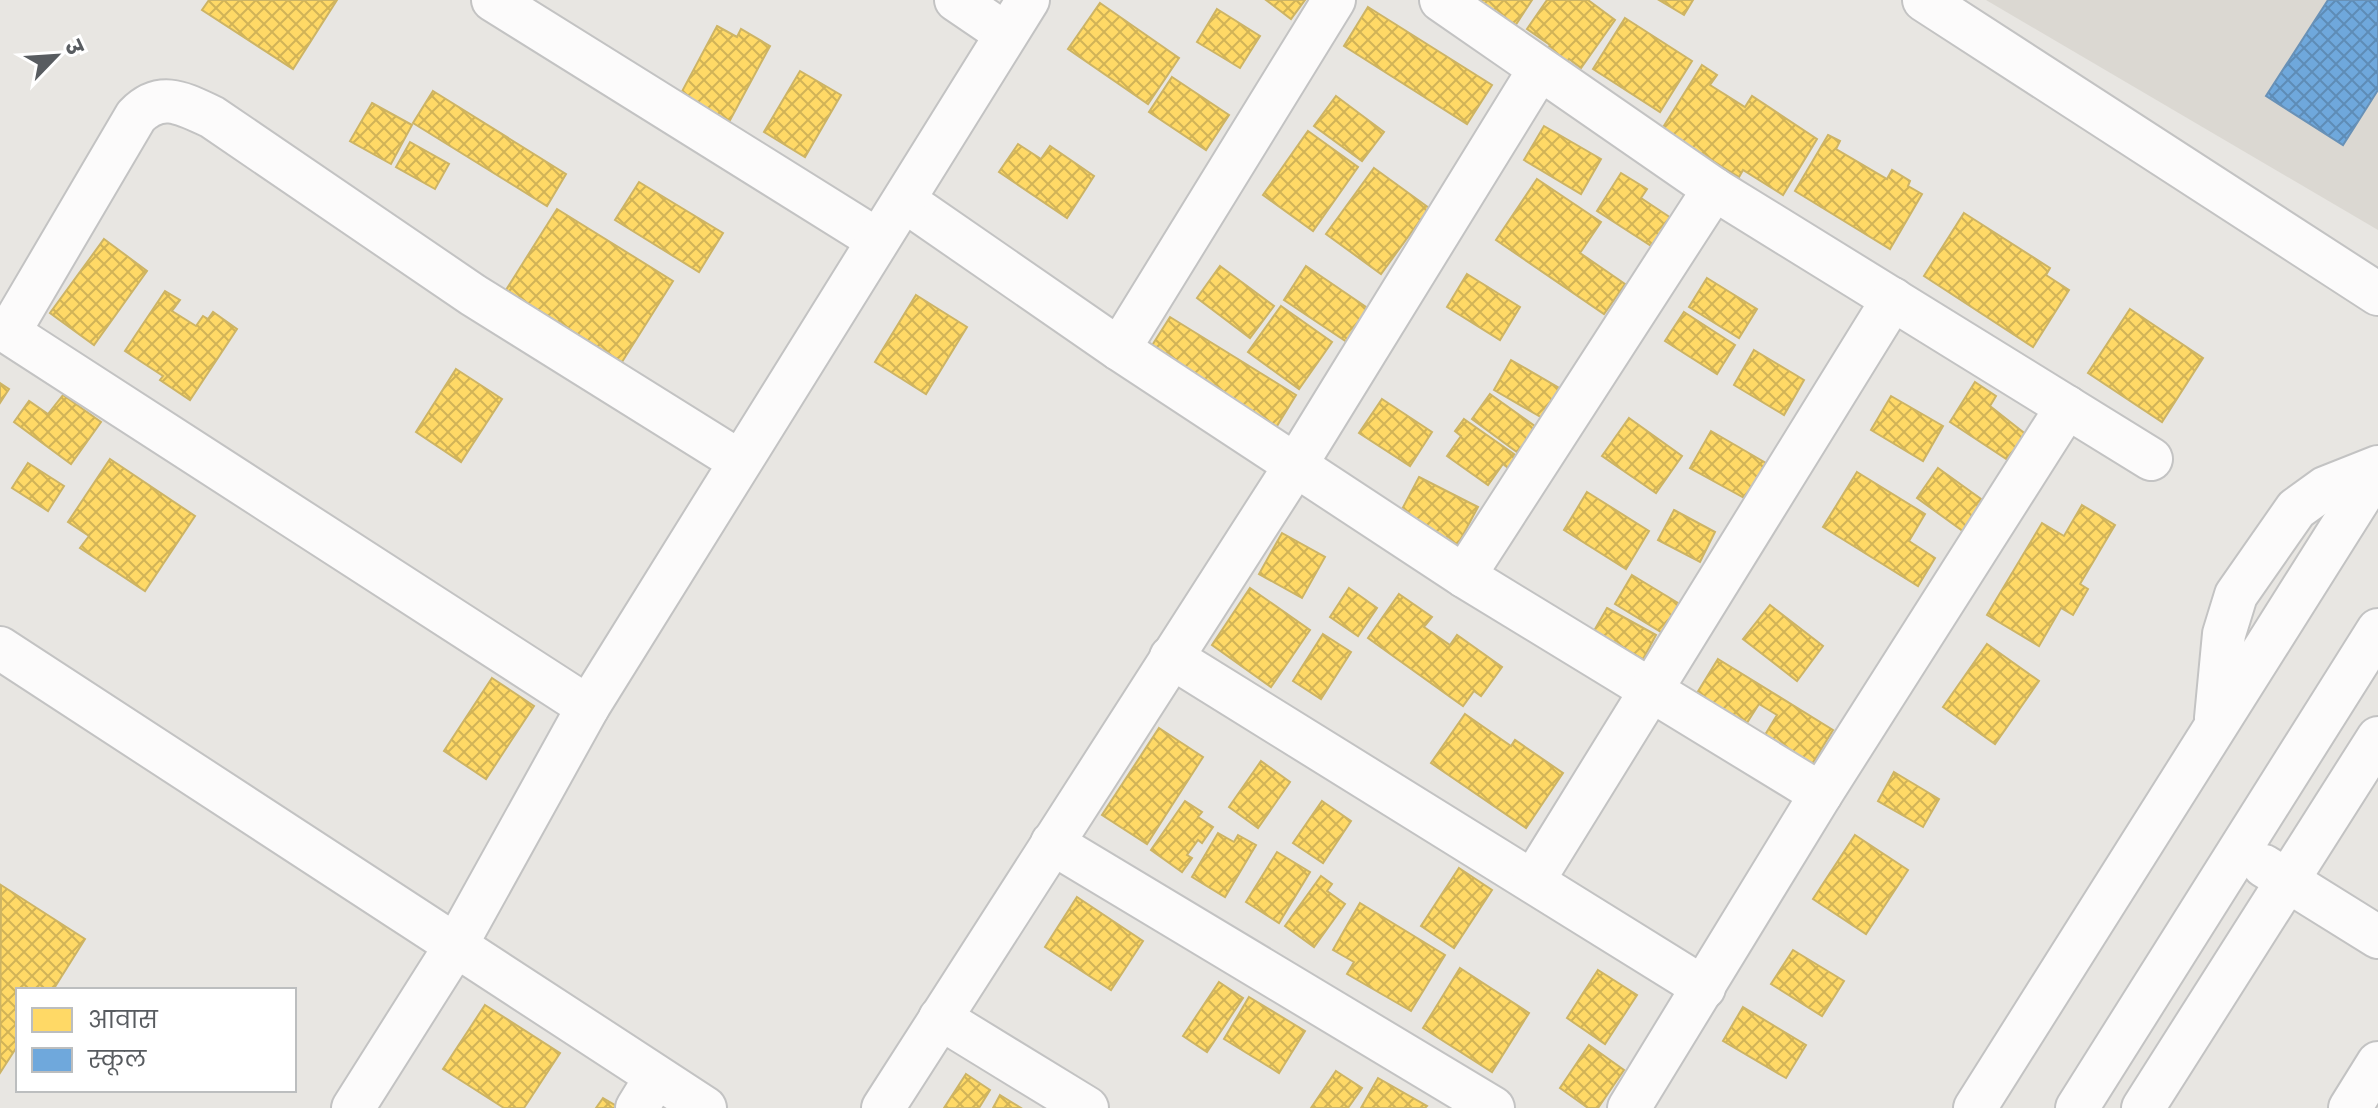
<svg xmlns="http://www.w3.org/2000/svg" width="2378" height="1108" font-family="Poppins,'Noto Sans Devanagari',sans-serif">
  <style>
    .education { fill: #dbd8d2 }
    .homes { fill: url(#homes-cross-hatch); stroke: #cdb464; stroke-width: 2 }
    .schools { fill: url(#schools-cross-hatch); stroke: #6891b7; stroke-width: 2 }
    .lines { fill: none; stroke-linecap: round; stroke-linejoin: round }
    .minor-casing { stroke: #c3c3c3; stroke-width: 46 }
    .minor { stroke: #fcfbfb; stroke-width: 42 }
  </style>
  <defs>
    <pattern id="homes-cross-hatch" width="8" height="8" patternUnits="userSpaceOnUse" patternTransform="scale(2)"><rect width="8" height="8" fill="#ffd966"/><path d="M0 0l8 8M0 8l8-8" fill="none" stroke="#d1b357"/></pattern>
    <pattern id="schools-cross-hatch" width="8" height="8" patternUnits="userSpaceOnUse" patternTransform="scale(2)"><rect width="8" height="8" fill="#6fa8dc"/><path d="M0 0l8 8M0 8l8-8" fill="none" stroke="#5e8cb6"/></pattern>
  </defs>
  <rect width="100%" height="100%" fill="#e8e6e2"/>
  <polygon class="education" points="1986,0 2378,0 2378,230"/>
  <g class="homes">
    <polygon points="209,0 337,0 293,69 202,10"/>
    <polygon points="1266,0 1305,0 1291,19"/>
    <polygon points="1469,0 1532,0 1513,29"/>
    <polygon points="1547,0 1588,0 1615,20 1581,68 1569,59 1562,69 1543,55 1550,45 1527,29"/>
    <polygon points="1659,0 1693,0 1684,15"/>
    <polygon points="1100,3 1179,58 1148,104 1068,49"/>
    <polygon points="1368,7 1492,85 1467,124 1344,46"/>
    <polygon points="1217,9 1260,36 1240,68 1197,42"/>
    <polygon points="1625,18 1692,61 1660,112 1593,69"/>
    <polygon points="717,26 737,37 741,29 770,46 728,124 679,97"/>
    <polygon points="1702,65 1717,75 1710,85 1745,107 1752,96 1817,139 1783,195 1743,170 1739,177 1662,129"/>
    <polygon points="800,71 841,95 805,157 764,132"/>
    <polygon points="1172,77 1229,115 1206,150 1149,112"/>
    <polygon points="433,91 566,174 547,206 413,123"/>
    <polygon points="1336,96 1384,132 1362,161 1314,126"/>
    <polygon points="372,103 412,125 391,164 350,141"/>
    <polygon points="1544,126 1601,159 1581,194 1524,160"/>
    <polygon points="1308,131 1358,167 1313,231 1263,195"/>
    <polygon points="1828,135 1840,141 1836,149 1887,179 1892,170 1910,181 1908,186 1922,194 1890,249 1795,191"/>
    <polygon points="410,142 449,164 435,189 396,167"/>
    <polygon points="1018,144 1041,159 1050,146 1094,176 1067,218 999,172"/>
    <polygon points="1374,168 1429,208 1381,274 1326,234"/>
    <polygon points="1621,173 1647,189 1641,198 1674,220 1656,249 1597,211"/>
    <polygon points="1537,179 1601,222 1580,253 1625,284 1604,314 1496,240"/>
    <polygon points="639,182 723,233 699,272 615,220"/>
    <polygon points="557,209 673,281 622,362 506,290"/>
    <polygon points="1964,213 2050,268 2046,275 2069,290 2033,347 1924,276"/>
    <polygon points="104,239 147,271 94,345 50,313"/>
    <polygon points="1220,266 1274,306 1250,338 1197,298"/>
    <polygon points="1306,266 1369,309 1347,342 1284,300"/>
    <polygon points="1467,274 1520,307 1500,340 1447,307"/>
    <polygon points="1707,278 1757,309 1739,338 1689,307"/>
    <polygon points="165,291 180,300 172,311 196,326 203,316 208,319 213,312 237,329 190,400 160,380 163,376 125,351"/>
    <polygon points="916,295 967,327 926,394 875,362"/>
    <polygon points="1281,306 1332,342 1299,389 1248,352"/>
    <polygon points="2130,309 2203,358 2162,422 2088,373"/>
    <polygon points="1684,312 1735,345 1717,374 1665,341"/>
    <polygon points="1170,317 1296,395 1272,434 1146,355"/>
    <polygon points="1754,350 1804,380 1784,415 1734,385"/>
    <polygon points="1511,360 1568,393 1551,423 1494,390"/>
    <polygon points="456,369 502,399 461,462 416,432"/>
    <polygon points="1975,382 1996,396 1990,406 2028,436 2011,462 1950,422"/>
    <polygon points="0,383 9,389 0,403"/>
    <polygon points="1490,394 1539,429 1521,455 1472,419"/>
    <polygon points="63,395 101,422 71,464 14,422 29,401 48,414"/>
    <polygon points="1891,396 1943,426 1923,461 1871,430"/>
    <polygon points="1382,399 1432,432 1410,466 1359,433"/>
    <polygon points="1629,418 1682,456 1656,493 1602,456"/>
    <polygon points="1464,419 1521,459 1512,471 1503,464 1488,485 1447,456 1461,436 1455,431"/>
    <polygon points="1711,431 1766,463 1746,499 1690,468"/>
    <polygon points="110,459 195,516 145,591 80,548 89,536 68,522"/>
    <polygon points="28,463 64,486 48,511 12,488"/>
    <polygon points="1938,468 1988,504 1967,534 1917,498"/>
    <polygon points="1857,472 1925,514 1909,541 1935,558 1918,586 1823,527"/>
    <polygon points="1419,477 1478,507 1457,546 1399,515"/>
    <polygon points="1587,492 1649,531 1626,569 1564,530"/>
    <polygon points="2082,505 2115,525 2080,584 2088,589 2073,615 2061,608 2039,646 1987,615 2042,523 2064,536"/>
    <polygon points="1674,510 1715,532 1700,562 1658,540"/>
    <polygon points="1282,533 1325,557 1302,598 1259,574"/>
    <polygon points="1632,575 1683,606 1666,635 1615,604"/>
    <polygon points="1250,588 1310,630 1271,687 1212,645"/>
    <polygon points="1349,588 1377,608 1358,636 1330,617"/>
    <polygon points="1399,594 1432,617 1424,627 1450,645 1457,635 1502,667 1481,696 1474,691 1463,706 1368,638"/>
    <polygon points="1770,605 1823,646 1797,681 1743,639"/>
    <polygon points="1607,608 1656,635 1643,659 1594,631"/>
    <polygon points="1323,634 1351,652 1321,699 1293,681"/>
    <polygon points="1987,644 2039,681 1995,744 1943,707"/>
    <polygon points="1718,659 1833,730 1809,769 1762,740 1777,715 1759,704 1743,729 1694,698"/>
    <polygon points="492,678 534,706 486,779 444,751"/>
    <polygon points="1465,714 1511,746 1515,740 1563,773 1526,828 1431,763"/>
    <polygon points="1159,728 1203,757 1147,844 1102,815"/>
    <polygon points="1261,761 1290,782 1258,828 1229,807"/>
    <polygon points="1894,772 1939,799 1923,827 1878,801"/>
    <polygon points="1185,801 1202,812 1198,817 1213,827 1202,843 1198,840 1187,855 1192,858 1182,872 1151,850"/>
    <polygon points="1322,801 1351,821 1323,863 1293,843"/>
    <polygon points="1218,833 1234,842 1238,835 1256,845 1225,897 1192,877"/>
    <polygon points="1855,835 1908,870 1866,934 1813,899"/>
    <polygon points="1277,852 1310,872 1279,923 1246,902"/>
    <polygon points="1459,868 1492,890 1454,948 1421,926"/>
    <polygon points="1321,876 1332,884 1327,891 1345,904 1314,947 1285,926"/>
    <polygon points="1,885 85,939 53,990 18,990 18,1045 0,1073"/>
    <polygon points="1077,897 1143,941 1111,990 1045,947"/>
    <polygon points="1360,903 1445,955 1411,1011 1347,974 1354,962 1333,950"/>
    <polygon points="1793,950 1844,981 1822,1016 1771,984"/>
    <polygon points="1460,968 1529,1013 1492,1072 1423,1028"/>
    <polygon points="1598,970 1637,995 1605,1044 1567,1018"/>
    <polygon points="1219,982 1243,998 1207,1052 1183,1036"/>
    <polygon points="1249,997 1305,1031 1279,1073 1224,1039"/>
    <polygon points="485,1005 560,1053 524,1108 504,1108 443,1069"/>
    <polygon points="1743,1007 1806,1045 1786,1078 1723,1041"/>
    <polygon points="1589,1045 1624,1070 1598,1108 1588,1108 1560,1088"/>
    <polygon points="1336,1071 1362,1088 1348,1108 1311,1108"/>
    <polygon points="966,1074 990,1090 979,1108 944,1108"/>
    <polygon points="1378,1078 1427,1106 1425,1108 1361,1108"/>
    <polygon points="1000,1095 1021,1108 993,1108"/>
    <polygon points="603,1098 620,1108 596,1108"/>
  </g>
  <polygon class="schools" points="2328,0 2378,0 2378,90 2343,145 2266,96"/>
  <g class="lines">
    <g class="minor-casing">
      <g id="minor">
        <polyline points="493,0 876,239"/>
        <polyline points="956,0 1006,34"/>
        <polyline points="1441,0 1714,189 2151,459"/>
        <polyline points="1924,0 2378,294"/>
        <polyline points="905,201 1119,349 1464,576 1821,794"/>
        <polyline points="0,327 588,707"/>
        <path d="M9,332L136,116C161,90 184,104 212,117L473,295L739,461"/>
        <polyline points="1119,349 1334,0"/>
        <polyline points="1464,576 1714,189"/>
        <polyline points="0,648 705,1108"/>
        <polyline points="1171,657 1704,988"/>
        <polyline points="2216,718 2224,634 2236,595 2296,509 2325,488 2378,467"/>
        <polyline points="1052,843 1493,1108"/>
        <polyline points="2264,866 2378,937"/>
        <polyline points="1533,881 1893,299"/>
        <polyline points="940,1018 1087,1108"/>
        <polyline points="353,1108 456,945 588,707 1028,0"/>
        <polyline points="637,1108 656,1077"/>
        <polyline points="883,1108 1295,466 1539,70"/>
        <polyline points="1629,1108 1821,794 2067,407"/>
        <polyline points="1975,1108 2378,469"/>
        <polyline points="2077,1108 2378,630"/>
        <polyline points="2143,1108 2378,738"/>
        <polyline points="2350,1108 2378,1063"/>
      </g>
    </g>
    <use href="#minor" class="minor"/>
  </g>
  <rect x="16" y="988" width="280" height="104" fill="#ffffff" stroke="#bcbebf" stroke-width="2"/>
  <rect x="32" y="1008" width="40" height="24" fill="#ffd966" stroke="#bcbebf" stroke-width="2"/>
  <text x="88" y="1028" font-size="24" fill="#585c60">आवास</text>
  <rect x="32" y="1048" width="40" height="24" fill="#6fa8dc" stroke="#bcbebf" stroke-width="2"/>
  <text x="88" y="1068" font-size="24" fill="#585c60">स्कूल</text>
  <g transform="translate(56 56) rotate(65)" stroke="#ffffff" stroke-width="6" paint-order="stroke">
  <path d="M0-6L14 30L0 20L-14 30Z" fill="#585c60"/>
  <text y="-12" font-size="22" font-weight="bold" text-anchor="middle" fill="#585c60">उ</text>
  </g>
</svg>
